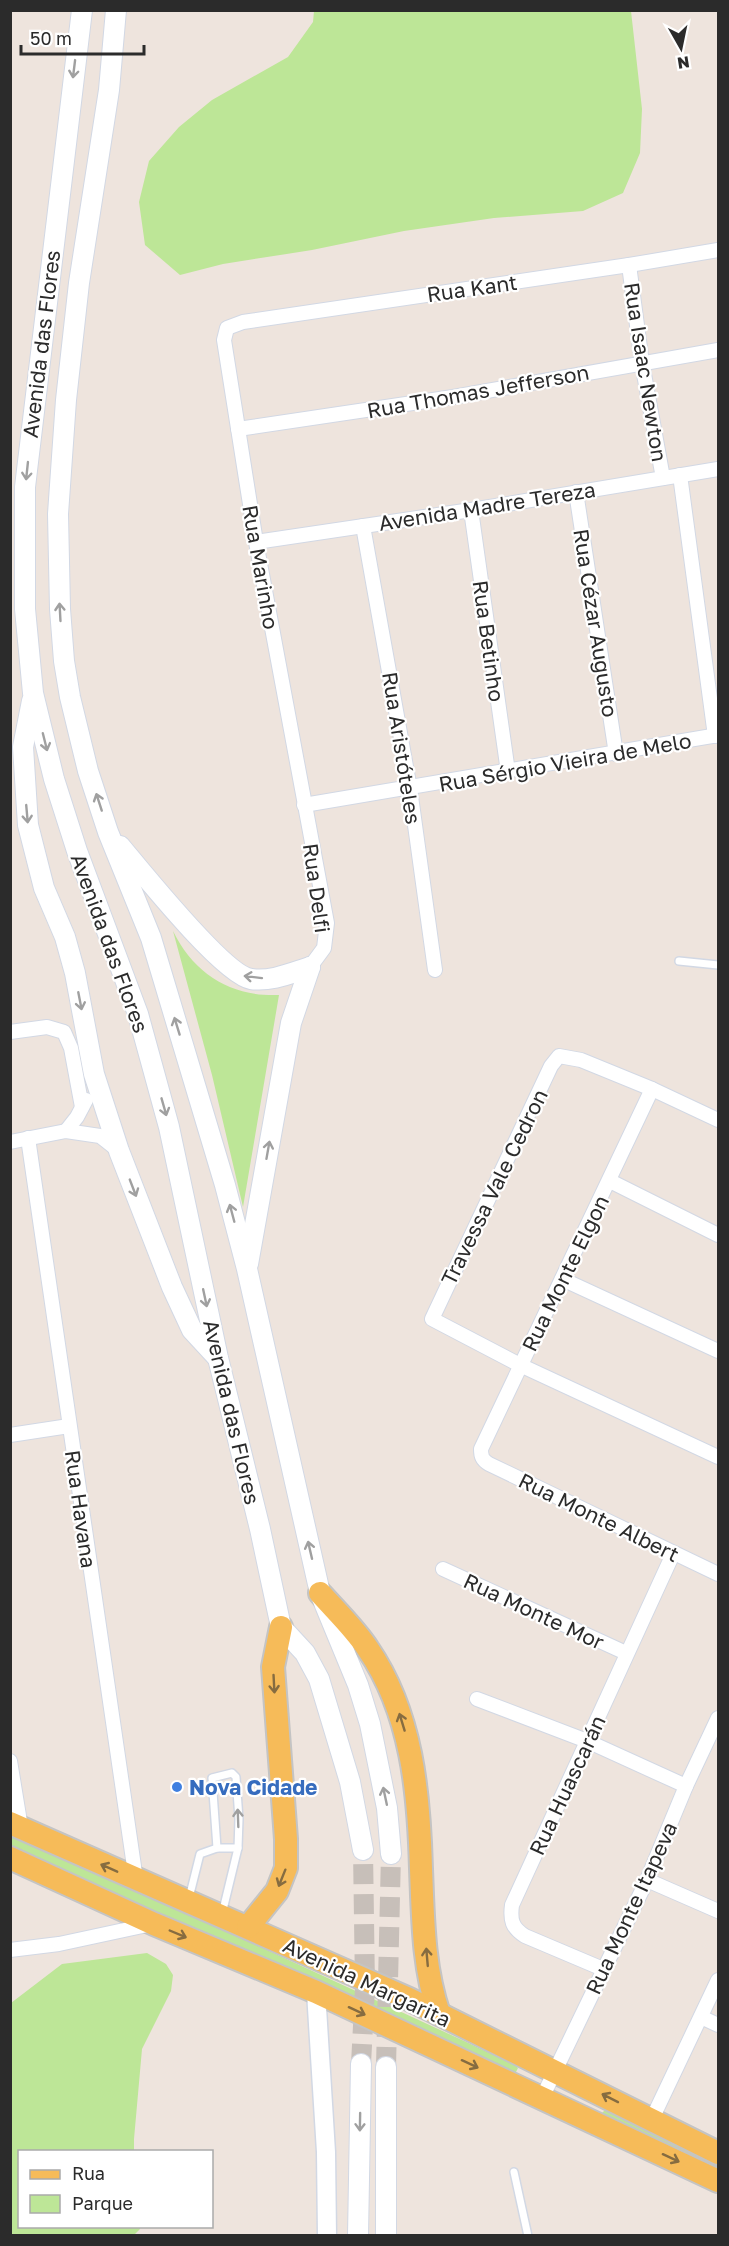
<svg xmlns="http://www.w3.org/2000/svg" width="729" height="2246" font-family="'Golos Text',sans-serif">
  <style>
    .green { fill: #bde697 }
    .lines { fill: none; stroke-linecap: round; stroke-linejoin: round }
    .secondary-tunnel { stroke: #c7bfb9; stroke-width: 20; stroke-dasharray: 20 10; stroke-linecap: butt }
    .service-casing { stroke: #d2d8e4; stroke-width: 10 }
    .minor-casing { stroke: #d2d8e4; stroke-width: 16 }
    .tertiary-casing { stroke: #d2d8e4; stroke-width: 21 }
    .secondary-casing { stroke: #d2d8e4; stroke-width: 22 }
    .primary-casing { stroke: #c4c4c4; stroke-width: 26 }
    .service { stroke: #fff; stroke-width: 7 }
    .minor { stroke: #fff; stroke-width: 14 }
    .tertiary { stroke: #fff; stroke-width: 18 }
    .secondary { stroke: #fff; stroke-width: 20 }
    .primary { stroke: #f6bb59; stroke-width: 22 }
    .oneway { stroke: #a0a0a0 }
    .oneway2 { stroke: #866c40 }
    .shop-dot { fill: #3f7fe0; stroke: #fff; stroke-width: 2 }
    .labels { text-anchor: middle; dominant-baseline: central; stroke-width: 4.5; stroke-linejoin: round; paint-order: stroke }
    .street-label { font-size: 21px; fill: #2b2b2b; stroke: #fff }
    .shop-label { font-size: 21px; font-weight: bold; fill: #366cbe; stroke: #fff; text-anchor: start }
  </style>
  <rect width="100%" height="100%" fill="#eee4dd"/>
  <g class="green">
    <polygon points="314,11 631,11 642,109 640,153 623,193 583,211 494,218 404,231 312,250 223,264 180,275 145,245 139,202 149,161 179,127 212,100 288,57 313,22"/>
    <path d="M173,931C194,974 231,997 279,995L243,1207L212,1075Z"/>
    <polygon points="11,1832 462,2040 515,2065 518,2068 515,2074 500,2070 11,1846"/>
    <polygon points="147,1953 166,1964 173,1975 171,1991 142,2049 134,2139 134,2151 20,2152 20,2226 140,2226 140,2229 133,2236 11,2235 11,2003 62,1964"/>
    <polygon points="614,2109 718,2161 718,2176 601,2114 605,2110"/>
  </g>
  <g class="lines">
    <g class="secondary-tunnel">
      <polyline points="361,2064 365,1988 363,1850"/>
      <polyline points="386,2067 391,1854"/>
    </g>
    <g class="service-casing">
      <g id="service">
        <polyline points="679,961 718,965"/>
        <polyline points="217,1848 212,1778 232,1773 236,1777 239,1819 238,1848 222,1914"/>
        <polyline points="189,1898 200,1854 217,1848 238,1848"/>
        <polyline points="514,2172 528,2236"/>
      </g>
    </g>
    <g class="minor-casing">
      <g id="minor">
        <polyline points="629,265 642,363 663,478"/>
        <polyline points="238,429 453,397 718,350"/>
        <polyline points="680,475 715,736"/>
        <polyline points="576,492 616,754"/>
        <polyline points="471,510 508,772"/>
        <polyline points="363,526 410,789 435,970"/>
        <polyline points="256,542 471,510 718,469"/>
        <polyline points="304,805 718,735"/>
        <polyline points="310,967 324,948 327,923 256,542 224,340 227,328 243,322 629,265 718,250"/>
        <polyline points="10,1032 47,1027 64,1032 71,1048 82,1107"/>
        <path d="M652,1089L481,1449C481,1456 482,1460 489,1464L718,1574"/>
        <polyline points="718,1120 652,1089 581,1060 559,1056 551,1066 432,1319 520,1365 718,1457"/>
        <polyline points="66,1131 77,1117 86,1100"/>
        <polyline points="28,1138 136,1880"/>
        <polyline points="10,1142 66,1131 100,1136 119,1151"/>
        <polyline points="610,1181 718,1235"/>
        <polyline points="562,1279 718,1351"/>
        <polyline points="10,1435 69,1426"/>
        <polyline points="443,1569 626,1653"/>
        <polyline points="477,1699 587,1741 686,1786"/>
        <polyline points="10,1761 21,1828"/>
        <polyline points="647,1880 718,1911"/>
        <polyline points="10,1950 59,1944 152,1924"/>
        <path d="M603,1969L525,1936C512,1928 510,1920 512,1905L673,1554"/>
        <polyline points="701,2017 718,2025"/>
        <polyline points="542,2098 647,1880 686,1786 718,1718"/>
        <polyline points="652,2119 718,1980"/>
      </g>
    </g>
    <g class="tertiary-casing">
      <polyline id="tertiary" points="316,1992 326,2152 327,2236"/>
    </g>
    <g class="secondary-casing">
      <g id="secondary">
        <polyline points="82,10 25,487 25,609 33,693 54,779 77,851 138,1014 169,1127 218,1358 260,1529 281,1627 305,1653 319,1679 350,1782 363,1850"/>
        <polyline points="116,10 109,90 79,283 66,400 58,514 60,609 64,661 70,697 88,771 108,832 151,938 225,1185 247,1269 320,1593 358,1685 370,1724 387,1808 391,1854"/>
        <polyline points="32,701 23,747 28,825 44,888 65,937 75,973 94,1074 119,1151 172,1287 192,1330 216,1356"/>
        <path d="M120,846C141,871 224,975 251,979C271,982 291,973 310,967"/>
        <polyline points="248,1264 291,1023 310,967"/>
        <polyline points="386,2067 386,2236"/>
        <polyline points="358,2236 361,2064"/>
      </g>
    </g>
    <g class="primary-casing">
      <g id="primary">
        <path d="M320,1593C336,1611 355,1629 368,1649C412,1713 419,1793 421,1869C423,1917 423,1967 439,2014"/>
        <polyline points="10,1823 409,1999 718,2153"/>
        <polyline points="10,1858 154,1924 316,1992 718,2181"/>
        <polyline points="248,1927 277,1891 286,1868 286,1839 273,1667 281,1627"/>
      </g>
    </g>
    <use href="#service" class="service"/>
    <use href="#minor" class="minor"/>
    <use href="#tertiary" class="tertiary"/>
    <use href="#secondary" class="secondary"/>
    <use href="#primary" class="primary"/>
  </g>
  <defs><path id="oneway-shaft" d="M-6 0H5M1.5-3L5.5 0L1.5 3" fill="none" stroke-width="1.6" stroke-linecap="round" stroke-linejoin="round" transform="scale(1.5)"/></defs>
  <g class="oneway">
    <use href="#oneway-shaft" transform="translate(74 69) rotate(97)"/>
    <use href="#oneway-shaft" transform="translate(27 471) rotate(96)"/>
    <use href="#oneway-shaft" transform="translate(60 612) rotate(-93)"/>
    <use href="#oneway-shaft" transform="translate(45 742) rotate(76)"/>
    <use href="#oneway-shaft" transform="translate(99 802) rotate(-108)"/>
    <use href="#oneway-shaft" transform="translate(27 814) rotate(85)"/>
    <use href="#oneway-shaft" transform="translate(253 977) rotate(-173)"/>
    <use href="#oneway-shaft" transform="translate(80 1001) rotate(79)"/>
    <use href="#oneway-shaft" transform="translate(177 1026) rotate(-107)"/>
    <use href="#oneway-shaft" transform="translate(164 1107) rotate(74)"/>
    <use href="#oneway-shaft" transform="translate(268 1150) rotate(-80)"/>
    <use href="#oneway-shaft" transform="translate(133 1188) rotate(69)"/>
    <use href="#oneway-shaft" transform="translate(232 1213) rotate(-105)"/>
    <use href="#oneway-shaft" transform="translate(205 1298) rotate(78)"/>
    <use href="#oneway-shaft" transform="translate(310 1550) rotate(-103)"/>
    <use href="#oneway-shaft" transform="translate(385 1796) rotate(-102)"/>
    <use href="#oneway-shaft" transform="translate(238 1818) rotate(-92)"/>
    <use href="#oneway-shaft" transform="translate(360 2122) rotate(91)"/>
  </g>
  <g class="oneway2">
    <use href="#oneway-shaft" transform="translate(274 1684) rotate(87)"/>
    <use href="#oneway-shaft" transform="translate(402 1722) rotate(-107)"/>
    <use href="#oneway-shaft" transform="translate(109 1868) rotate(-156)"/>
    <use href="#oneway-shaft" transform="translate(282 1878) rotate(112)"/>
    <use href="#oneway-shaft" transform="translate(178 1934) rotate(23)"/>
    <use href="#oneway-shaft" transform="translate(427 1957) rotate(-95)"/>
    <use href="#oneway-shaft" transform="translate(357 2011) rotate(25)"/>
    <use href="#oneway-shaft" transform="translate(470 2064) rotate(25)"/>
    <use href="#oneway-shaft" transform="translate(610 2098) rotate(-153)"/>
    <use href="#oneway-shaft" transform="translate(671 2158) rotate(25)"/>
  </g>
  <circle class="shop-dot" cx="177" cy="1787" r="6"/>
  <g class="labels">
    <g class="street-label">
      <text transform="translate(472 288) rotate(-8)">Rua Kant</text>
      <text transform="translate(41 344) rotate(-83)">Avenida das Flores</text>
      <text transform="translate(646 372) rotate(81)">Rua Isaac Newton</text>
      <text transform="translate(478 391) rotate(-10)">Rua Thomas Jefferson</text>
      <text transform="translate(487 506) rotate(-9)">Avenida Madre Tereza</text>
      <text transform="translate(261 567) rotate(80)">Rua Marinho</text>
      <text transform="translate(596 623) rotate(81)">Rua Cézar Augusto</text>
      <text transform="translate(489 641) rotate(82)">Rua Betinho</text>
      <text transform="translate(402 748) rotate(81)">Rua Aristóteles</text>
      <text transform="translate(565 762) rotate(-10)">Rua Sérgio Vieira de Melo</text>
      <text transform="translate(317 888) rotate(82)">Rua Delfi</text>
      <text transform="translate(110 943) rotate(70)">Avenida das Flores</text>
      <text transform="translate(494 1187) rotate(-64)">Travessa Vale Cedron</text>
      <text transform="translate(565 1273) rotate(-64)">Rua Monte Elgon</text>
      <text transform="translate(232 1412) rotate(77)">Avenida das Flores</text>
      <text transform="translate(81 1509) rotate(82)">Rua Havana</text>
      <text transform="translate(599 1517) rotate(26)">Rua Monte Albert</text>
      <text transform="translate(534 1611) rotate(25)">Rua Monte Mor</text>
      <text transform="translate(567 1785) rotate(-65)">Rua Huascarán</text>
      <text transform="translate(631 1908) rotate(-65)">Rua Monte Itapeva</text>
      <text transform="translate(367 1982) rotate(25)">Avenida Margarita</text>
    </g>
    <g class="shop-label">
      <text x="189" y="1787">Nova Cidade</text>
    </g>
  </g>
  <rect width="729" height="2246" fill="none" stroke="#2b2b2b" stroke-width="24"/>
  <rect x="18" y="2150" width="195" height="78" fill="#ffffff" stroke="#aaaaaa" stroke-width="1.5"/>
  <rect x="30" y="2170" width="30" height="9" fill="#f6bb59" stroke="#aaaaaa" stroke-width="1.5"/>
  <text x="72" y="2180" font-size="18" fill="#2b2b2b">Rua</text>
  <rect x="30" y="2195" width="30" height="18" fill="#bde697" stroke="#aaaaaa" stroke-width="1.5"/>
  <text x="72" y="2210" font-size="18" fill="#2b2b2b">Parque</text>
  <g transform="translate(681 48) rotate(171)" stroke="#ffffff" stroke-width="4.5" paint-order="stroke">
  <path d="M0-4.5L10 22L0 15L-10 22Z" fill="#2b2b2b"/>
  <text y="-9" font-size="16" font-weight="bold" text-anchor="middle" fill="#2b2b2b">N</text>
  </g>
  <path d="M21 45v9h123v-9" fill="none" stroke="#2b2b2b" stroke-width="3"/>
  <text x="30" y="45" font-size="18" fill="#2b2b2b" stroke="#ffffff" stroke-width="4.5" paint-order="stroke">50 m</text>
</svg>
